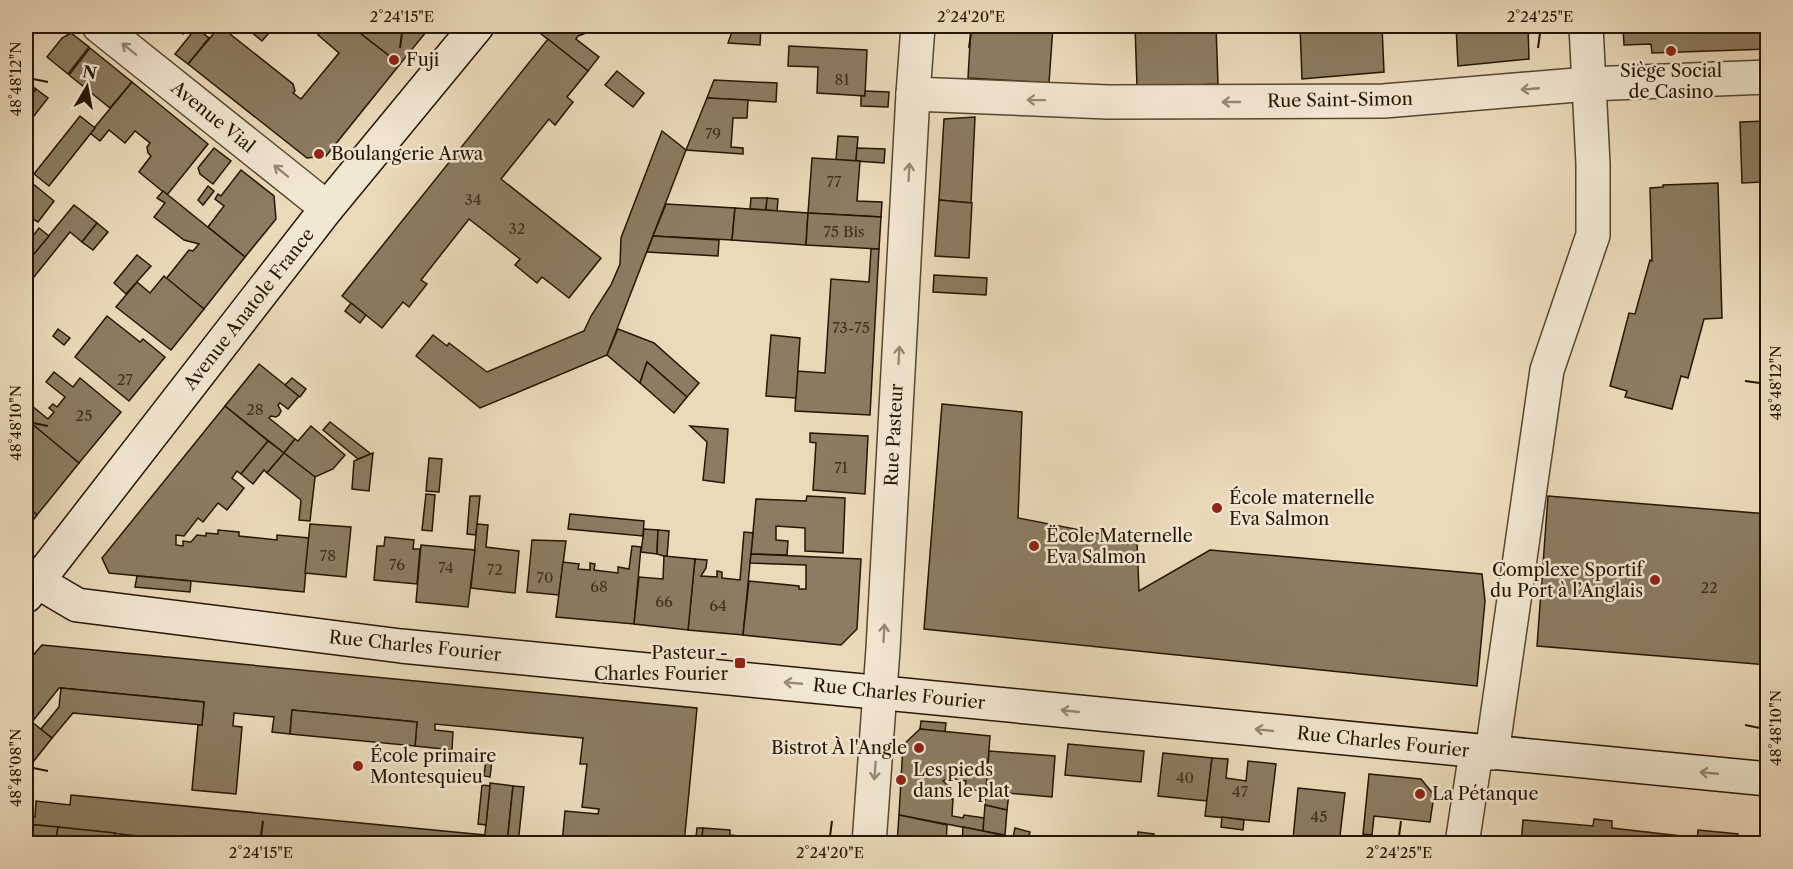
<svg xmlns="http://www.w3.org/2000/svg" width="1793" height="869" font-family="'Libre Caslon Text',serif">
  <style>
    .building { fill: #8c7c61; stroke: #251600; stroke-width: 1.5 }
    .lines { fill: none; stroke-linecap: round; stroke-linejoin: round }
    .street-casing { stroke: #56472e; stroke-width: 36 }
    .secondary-casing { stroke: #251600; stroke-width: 36 }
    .street { stroke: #f2e7d2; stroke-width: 33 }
    .secondary { stroke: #f2e7d2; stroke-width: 33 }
    .oneway { stroke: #968974 }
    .ticks { fill: none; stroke: #251600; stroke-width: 2 }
    .poi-dot { fill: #8f2418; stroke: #f2e7d2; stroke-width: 2 }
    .labels { text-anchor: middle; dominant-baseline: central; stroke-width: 5; stroke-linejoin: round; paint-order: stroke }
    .number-label { font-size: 15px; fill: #3f3018 }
    .poi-label { font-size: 18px; fill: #251600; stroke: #f2e7d2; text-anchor: start }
    .street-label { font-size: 18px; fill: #251600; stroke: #f2e7d2 }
    .neatline { fill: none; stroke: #251600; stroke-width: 2 }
    .ticks-label { font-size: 15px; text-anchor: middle; fill: #251600 }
  </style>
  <rect width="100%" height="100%" fill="#ebdaba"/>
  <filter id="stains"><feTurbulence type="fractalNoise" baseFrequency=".00333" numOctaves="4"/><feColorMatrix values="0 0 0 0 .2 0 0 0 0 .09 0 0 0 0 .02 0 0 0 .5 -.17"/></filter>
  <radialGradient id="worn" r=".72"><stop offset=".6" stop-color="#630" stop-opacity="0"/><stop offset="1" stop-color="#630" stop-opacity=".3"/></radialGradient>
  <g class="building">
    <polygon points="173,26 190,26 183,34"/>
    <polygon points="220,26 293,84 295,91 293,93 301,99 339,53 318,35 326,26 351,26 400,64 326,156 307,158 188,64"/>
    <polygon points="255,26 275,26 262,41 250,31"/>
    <polygon points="351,26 431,26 400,64"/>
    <polygon points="531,26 587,26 584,34 578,36 576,39 599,57 588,71"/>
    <polygon points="734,26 761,26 760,45 728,43"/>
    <polygon points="971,26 1053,26 1049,83 968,78"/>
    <polygon points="1135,26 1216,26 1218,84 1137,87"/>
    <polygon points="1300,26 1382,26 1384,72 1302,79"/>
    <polygon points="1456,26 1528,26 1529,59 1458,66"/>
    <polygon points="1623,26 1768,26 1768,49 1652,53 1651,44 1624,45"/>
    <polygon points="196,28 209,38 188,64 175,54"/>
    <polygon points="71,33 89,47 68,74 47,57 62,38"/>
    <polygon points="548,39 588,71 567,97 573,102 555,125 549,119 501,179 601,258 569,298 542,277 537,283 515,265 520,259 469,219 421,280 427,284 409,307 403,302 382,328 342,296"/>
    <polygon points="789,46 867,50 865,96 817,93 818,67 788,66"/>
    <polygon points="90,48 132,82 110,108 69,75"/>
    <polygon points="617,71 644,93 633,107 605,85"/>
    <polygon points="26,80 36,89 26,102"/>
    <polygon points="714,80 777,83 776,102 707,98"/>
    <polygon points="132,82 208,144 167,195 139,172 151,156 148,153 147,147 150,143 135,131 125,143 109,130 100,141 90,133"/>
    <polygon points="36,89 48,98 26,126 26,102"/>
    <polygon points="865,91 889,92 888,107 861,106 861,96 865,96"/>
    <polygon points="707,98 748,100 747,118 733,118 731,147 743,148 743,154 686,150"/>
    <polygon points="80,116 95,128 49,186 34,174"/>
    <polygon points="975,117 971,203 939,200 944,119"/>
    <polygon points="1768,121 1768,190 1763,190 1763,182 1742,183 1740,122"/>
    <polygon points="662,131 686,150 607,355 480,408 416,356 433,335 447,346 449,343 487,372 584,331 591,316 611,285 620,264 621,238"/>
    <polygon points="838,136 858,137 856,161 836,160"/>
    <polygon points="214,148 231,161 213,184 200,174 198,168"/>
    <polygon points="857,148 885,149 884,163 856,161"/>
    <polygon points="812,158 860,161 857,201 882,202 881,217 808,213"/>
    <polygon points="241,170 274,196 276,219 245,257 208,227 224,206 215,199 218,194 221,196"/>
    <polygon points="26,178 54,201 38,222 33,219 26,228"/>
    <polygon points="1718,183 1722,318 1704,319 1688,378 1681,376 1672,409 1625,397 1627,391 1610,386 1629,313 1635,314 1650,260 1652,261 1650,188 1663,187 1663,185"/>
    <polygon points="208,186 214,191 203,205 198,200"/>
    <polygon points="163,191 245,257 204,309 166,279 189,250 193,251 199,244 184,240 154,217 165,203 157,198"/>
    <polygon points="751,198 767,198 766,210 750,209"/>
    <polygon points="767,198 778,199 777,211 766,210"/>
    <polygon points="939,200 972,203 969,258 935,256"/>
    <polygon points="666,204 735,208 732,240 653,236"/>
    <polygon points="74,205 97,223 82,242 70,232 34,277 29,273 26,277 26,249 33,255"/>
    <polygon points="735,208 808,213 806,245 732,240"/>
    <polygon points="808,213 881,217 879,249 806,245"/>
    <polygon points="97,223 108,232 93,250 82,242"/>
    <polygon points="39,228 49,236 33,255 26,249 26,245"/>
    <polygon points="653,236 719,240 718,256 647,252"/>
    <polygon points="871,249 879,249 870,415 795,411 797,371 825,373 831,279 869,282"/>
    <polygon points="137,255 151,266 126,294 114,283"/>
    <polygon points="934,275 987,278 986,295 933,292"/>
    <polygon points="164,276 204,309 171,350 116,307 137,282 150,293"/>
    <polygon points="351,303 366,315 360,323 345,311"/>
    <polygon points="107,316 140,342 143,339 165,357 129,401 75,357"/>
    <polygon points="58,329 70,338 64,345 53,336"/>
    <polygon points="618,329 654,343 699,383 687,397 647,362 640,383 607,355"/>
    <polygon points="771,335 800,338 796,398 766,396"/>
    <polygon points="647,362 687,397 674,413 640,383"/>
    <polygon points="259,364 299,396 288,409 280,403 278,405 281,411 279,415 276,417 271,416 269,418 295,439 284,453 225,406"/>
    <polygon points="54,372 73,387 80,378 121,412 79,463 26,419 26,401 48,419 54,412 49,408 53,404 57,407 65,397 46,382"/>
    <polygon points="292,378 306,389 300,397 285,385"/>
    <polygon points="942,404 1022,412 1018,518 1137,541 1139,591 1210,550 1482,574 1485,601 1477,686 924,629"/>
    <polygon points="225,406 268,441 241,474 237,471 232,478 244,488 227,510 218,503 203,522 198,518 184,536 176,535 176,545 183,546 183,541 191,542 197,535 206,536 206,533 218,534 218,530 239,532 239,536 277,540 277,535 309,538 304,592 109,573 102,558"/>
    <polygon points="26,419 79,463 37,515 26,505"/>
    <polygon points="330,422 343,432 371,454 358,459 323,430"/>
    <polygon points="311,426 345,455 333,469 315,477 284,453 295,439 298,441"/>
    <polygon points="690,426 728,429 724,483 703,480 707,442"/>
    <polygon points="810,433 868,436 865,494 813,490 816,443 810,442"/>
    <polygon points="268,441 284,453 267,473 264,470 253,484 241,474"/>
    <polygon points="284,453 315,477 310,521 299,520 301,500 267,473"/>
    <polygon points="373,453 369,491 352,489 354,461"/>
    <polygon points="429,458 442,459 439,492 426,491"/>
    <polygon points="426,494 435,495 432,531 422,530"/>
    <polygon points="470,496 480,496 476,535 467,534"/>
    <polygon points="807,496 845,498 843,553 805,551 805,528 776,526 776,540 788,541 787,555 751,554 756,499 806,501"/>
    <polygon points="1548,496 1768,514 1768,665 1537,646"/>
    <polygon points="26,505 37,515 26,529"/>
    <polygon points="570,514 644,521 643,536 568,529"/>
    <polygon points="310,524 351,527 346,577 305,573"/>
    <polygon points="477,524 488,525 486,547 519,551 515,593 471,588"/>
    <polygon points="644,529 658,530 657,554 641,552"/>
    <polygon points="658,530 669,531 667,557 657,554"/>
    <polygon points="744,532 753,533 743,635 688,630 695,559 707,560 706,568 701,576 717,577 717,571 722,572 722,578 740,580"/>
    <polygon points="385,537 414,540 413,549 420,549 417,584 374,580 377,546 384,546"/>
    <polygon points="532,540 566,541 559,595 527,592"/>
    <polygon points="421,545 475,550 468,607 416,602"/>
    <polygon points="632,546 641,547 634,624 556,617 563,562 579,564 578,569 590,570 590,563 595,564 594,570 618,573 618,567 629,569"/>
    <polygon points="751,554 861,559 857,629 841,645 743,635 749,581 799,586 799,589 806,589 806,565 750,563"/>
    <polygon points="664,556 695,559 688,630 634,624 639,577 663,579"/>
    <polygon points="137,576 191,581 190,592 135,587"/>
    <polygon points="42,645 697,708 684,844 562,844 565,811 598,814 599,809 582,807 587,764 580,764 583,738 435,724 435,730 453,732 452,750 415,746 417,722 292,710 290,734 272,732 274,717 234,713 233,726 242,727 236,794 192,790 198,725 202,725 204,702 61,688 59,688 32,722 52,738 26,771 26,657 29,660"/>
    <polygon points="61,688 204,702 202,725 73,713 52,738 41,729 59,707"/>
    <polygon points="292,710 417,722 415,746 290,734"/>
    <polygon points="921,721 946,723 945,732 920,729"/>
    <polygon points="920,729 990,736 986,791 965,789 966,781 957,780 949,774 947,779 943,781 950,787 949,798 953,799 952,816 963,818 964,815 984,818 983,831 899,815 903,745"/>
    <polygon points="1068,744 1144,751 1141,782 1065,775"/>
    <polygon points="989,751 1055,756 1052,797 986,791"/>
    <polygon points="1163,753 1212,758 1207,801 1158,796"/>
    <polygon points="1212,758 1228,759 1226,778 1246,781 1248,761 1276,764 1269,822 1205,816"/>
    <polygon points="486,759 492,760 490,777 484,776"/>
    <polygon points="1369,774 1421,779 1434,795 1430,822 1374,816 1372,835 1363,834"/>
    <polygon points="490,783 513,786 507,844 484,844"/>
    <polygon points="482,785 490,786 486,825 478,824"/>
    <polygon points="513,786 524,787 518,844 507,844"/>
    <polygon points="1298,788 1345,793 1339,844 1293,839"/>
    <polygon points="986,791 1009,793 1007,810 985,805"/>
    <polygon points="71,795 485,835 484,844 213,844 26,824 26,816 35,817 36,801 70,805"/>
    <polygon points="985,805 1007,810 1005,835 983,831"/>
    <polygon points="899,815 947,825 946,844 897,844"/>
    <polygon points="1222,817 1244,820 1243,830 1221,827"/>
    <polygon points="1594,819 1612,821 1612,828 1681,836 1681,844 1521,844 1523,820 1593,826"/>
    <polygon points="26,824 58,827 55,844 26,844"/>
    <polygon points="58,827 115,833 113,844 88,844 56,840"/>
    <polygon points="963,827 983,831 1042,844 962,844"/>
    <polygon points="697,828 703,828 702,838 696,837"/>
    <polygon points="703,828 730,830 730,835 811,844 695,844 696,837 702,838"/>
    <polygon points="1015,828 1030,832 1028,841 1013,837"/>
    <polygon points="1698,830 1738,834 1737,844 1697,844"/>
    <polygon points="1138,832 1154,834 1153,844 1137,844"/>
    <polygon points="160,838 184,841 184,844 159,844"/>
  </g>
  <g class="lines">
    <g class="street-casing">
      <g id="street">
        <polyline points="99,26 327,208"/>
        <polyline points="913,94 1108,102 1384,101 1588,84 1768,77"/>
        <polyline points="1492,753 1547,370 1593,235 1593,164 1586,26"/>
        <polyline points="869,844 883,649 913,94 918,26"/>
        <polyline points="1462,844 1476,752"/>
      </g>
    </g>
    <g class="secondary-casing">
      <g id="secondary">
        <polyline points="38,582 77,605 401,646 1768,779"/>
        <polyline points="26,596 327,208 477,26"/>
      </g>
    </g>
    <use href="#street" class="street"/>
    <use href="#secondary" class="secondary"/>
  </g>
  <defs><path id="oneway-shaft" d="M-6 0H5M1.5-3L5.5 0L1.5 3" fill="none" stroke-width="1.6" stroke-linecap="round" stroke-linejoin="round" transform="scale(1.5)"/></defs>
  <g class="oneway">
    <use href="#oneway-shaft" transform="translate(129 49) rotate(-141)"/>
    <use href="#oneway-shaft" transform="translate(1530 89) rotate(175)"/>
    <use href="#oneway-shaft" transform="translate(1036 100) rotate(-179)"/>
    <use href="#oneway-shaft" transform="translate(1231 102) rotate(180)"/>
    <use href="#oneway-shaft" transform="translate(281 171) rotate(-141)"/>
    <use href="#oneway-shaft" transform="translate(909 172) rotate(-87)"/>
    <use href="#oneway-shaft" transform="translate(899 355) rotate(-87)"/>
    <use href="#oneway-shaft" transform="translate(884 633) rotate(-87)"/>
    <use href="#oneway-shaft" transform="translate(793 683) rotate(-175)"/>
    <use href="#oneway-shaft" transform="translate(1070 711) rotate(-174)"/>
    <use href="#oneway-shaft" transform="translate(1264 730) rotate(-174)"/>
    <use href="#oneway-shaft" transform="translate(875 771) rotate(94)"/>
    <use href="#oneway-shaft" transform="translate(1709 773) rotate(-175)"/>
  </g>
  <path class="ticks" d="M400,48L402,33M969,48L971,33M1538,48L1540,33M33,79L48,82M1745,381L1760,383M33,423L48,426M1745,725L1760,728M33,768L48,771M261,836L263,821M830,836L832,821M1399,836L1401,821"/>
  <g class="poi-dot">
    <circle cx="1671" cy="51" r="6"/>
    <circle cx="394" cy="60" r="6"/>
    <circle cx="319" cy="154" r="6"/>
    <circle cx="1217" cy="508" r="6"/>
    <circle cx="1034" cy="546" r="6"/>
    <circle cx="1655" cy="580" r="6"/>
    <rect x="734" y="657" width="12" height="12" rx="3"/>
    <circle cx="919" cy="748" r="6"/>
    <circle cx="358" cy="766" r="6"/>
    <circle cx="901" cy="780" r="6"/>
    <circle cx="1420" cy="794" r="6"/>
  </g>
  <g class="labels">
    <g class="number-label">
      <text x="842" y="79">81</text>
      <text x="713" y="133">79</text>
      <text x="834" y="181">77</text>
      <text x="473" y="199">34</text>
      <text x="517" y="228">32</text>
      <text x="844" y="231">75 Bis</text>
      <text x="851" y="327">73-75</text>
      <text x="125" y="379">27</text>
      <text x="255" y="409">28</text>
      <text x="84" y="415">25</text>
      <text x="841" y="467">71</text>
      <text x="328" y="555">78</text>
      <text x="397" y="564">76</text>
      <text x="446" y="567">74</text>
      <text x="495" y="569">72</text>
      <text x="545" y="577">70</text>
      <text x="599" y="586">68</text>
      <text x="1709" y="587">22</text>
      <text x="664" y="601">66</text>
      <text x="718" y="605">64</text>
      <text x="1185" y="777">40</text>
      <text x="1240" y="791">47</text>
      <text x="1319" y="816">45</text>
    </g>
    <g class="poi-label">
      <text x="406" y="60">Fuji</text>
      <text x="1671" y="71" text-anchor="middle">Siège Social<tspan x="1671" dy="21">de Casino</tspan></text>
      <text x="331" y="154">Boulangerie Arwa</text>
      <text x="1229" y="498">École maternelle<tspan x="1229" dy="21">Eva Salmon</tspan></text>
      <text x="1046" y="536">Ëcole Maternelle<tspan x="1046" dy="21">Eva Salmon</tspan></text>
      <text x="1643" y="570" text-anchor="end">Complexe Sportif<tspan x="1643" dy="21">du Port à l’Anglais</tspan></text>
      <text x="728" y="653" text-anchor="end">Pasteur -<tspan x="728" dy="21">Charles Fourier</tspan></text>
      <text x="907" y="748" text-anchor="end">Bistrot À l'Angle</text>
      <text x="370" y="756">École primaire<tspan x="370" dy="21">Montesquieu</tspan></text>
      <text x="913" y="770">Les pieds<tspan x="913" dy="21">dans le plat</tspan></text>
      <text x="1432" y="794">La Pétanque</text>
    </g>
    <g class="street-label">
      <text transform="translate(1340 100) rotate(-1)">Rue Saint-Simon</text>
      <text transform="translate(213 117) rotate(39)">Avenue Vial</text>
      <text transform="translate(249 309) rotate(-52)">Avenue Anatole France</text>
      <text transform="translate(894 435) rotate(-87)">Rue Pasteur</text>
      <text transform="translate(415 646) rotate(6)">Rue Charles Fourier</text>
      <text transform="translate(899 694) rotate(6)">Rue Charles Fourier</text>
      <text transform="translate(1383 742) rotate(6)">Rue Charles Fourier</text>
    </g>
  </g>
  <rect width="1793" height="869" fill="none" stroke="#ebdaba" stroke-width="66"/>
  <g transform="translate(87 87) rotate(10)" stroke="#f2e7d2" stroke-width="4.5" paint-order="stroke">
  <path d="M0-4.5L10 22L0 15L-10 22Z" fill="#251600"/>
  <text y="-9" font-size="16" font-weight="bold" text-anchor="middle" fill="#251600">N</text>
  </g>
  <rect x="33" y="33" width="1727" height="803" class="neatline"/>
  <g class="ticks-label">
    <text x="402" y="22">2°24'15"E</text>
    <text x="971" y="22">2°24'20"E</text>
    <text x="1540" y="22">2°24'25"E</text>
    <text transform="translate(16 79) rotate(-90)" y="5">48°48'12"N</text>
    <text transform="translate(1776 383) rotate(-90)" y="5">48°48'12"N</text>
    <text transform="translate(16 423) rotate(-90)" y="5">48°48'10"N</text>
    <text transform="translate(1776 728) rotate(-90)" y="5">48°48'10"N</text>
    <text transform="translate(16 768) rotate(-90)" y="5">48°48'08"N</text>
    <text x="261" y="858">2°24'15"E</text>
    <text x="830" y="858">2°24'20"E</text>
    <text x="1399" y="858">2°24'25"E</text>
  </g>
  <rect width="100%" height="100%" filter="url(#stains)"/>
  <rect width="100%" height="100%" fill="url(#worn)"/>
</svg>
